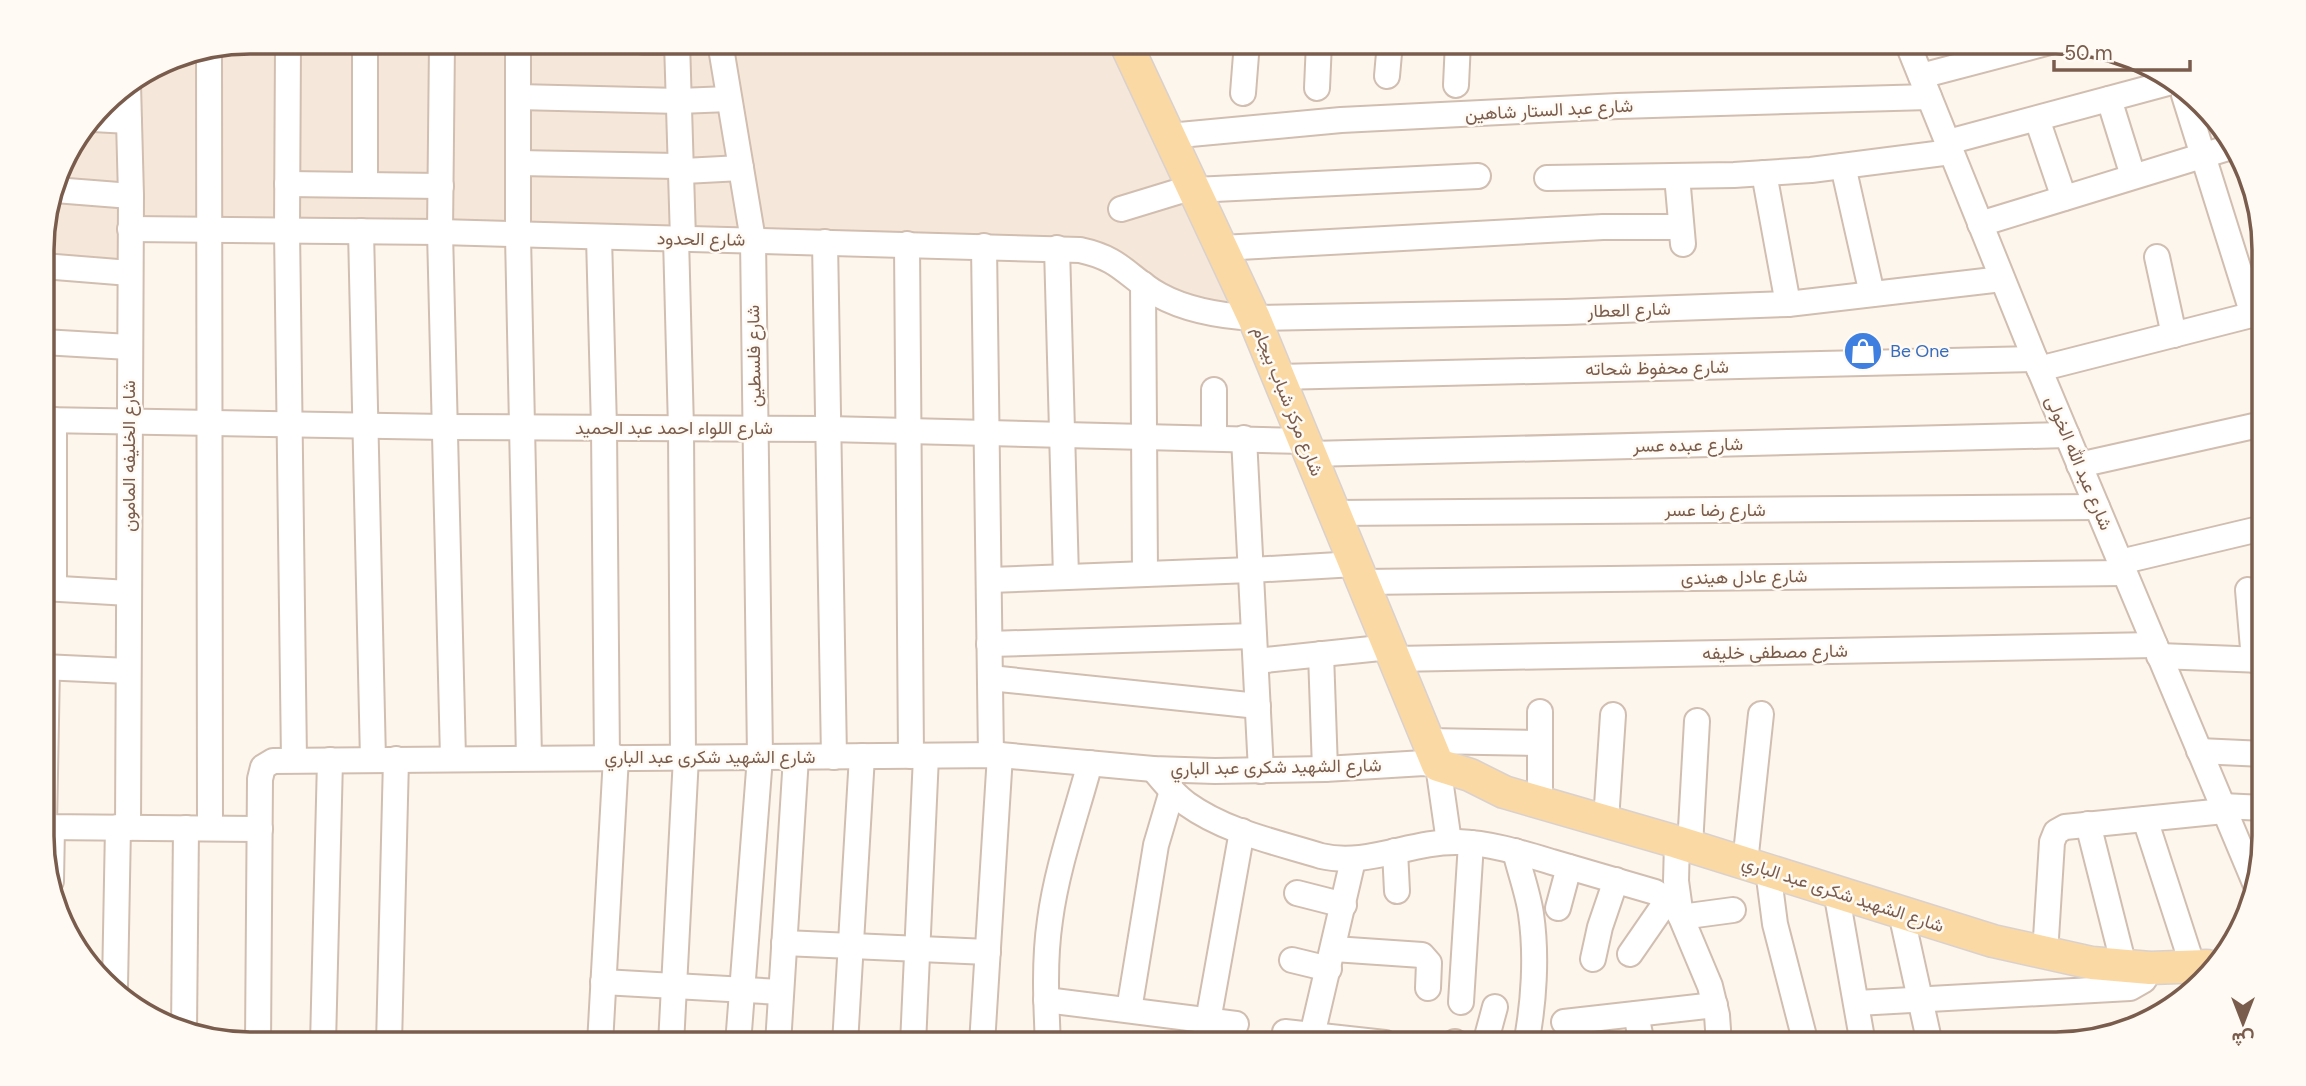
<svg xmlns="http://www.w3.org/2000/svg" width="2306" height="1086" font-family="Figtree,Vazirmatn,sans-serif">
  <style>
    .residential { fill: #f5e8da }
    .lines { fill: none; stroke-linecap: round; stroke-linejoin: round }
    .minor-casing { stroke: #d1beb0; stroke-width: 28 }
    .major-casing { stroke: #dad1cd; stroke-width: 35 }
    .minor { stroke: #fff; stroke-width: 24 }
    .major { stroke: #fbd9a5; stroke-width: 32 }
    .labels { text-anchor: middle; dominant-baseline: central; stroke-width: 5; stroke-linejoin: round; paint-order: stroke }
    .street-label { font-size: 18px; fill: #7a5c4d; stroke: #fffaf3 }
    .shop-label { font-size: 18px; fill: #366cbe; stroke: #fffaf3; text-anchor: start }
    .rim { fill: none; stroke: #7a5c4d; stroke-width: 3.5 }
  </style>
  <rect width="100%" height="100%" fill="#fdf6ec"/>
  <polygon class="residential" points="250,42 1111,42 1241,323 1074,258 123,237 123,270 43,263 42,236 64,158 112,94 171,58"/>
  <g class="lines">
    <g class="minor-casing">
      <g id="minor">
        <polyline points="288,42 287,229 294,760"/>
        <polyline points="442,42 440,232 453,758"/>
        <polyline points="518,42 518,236 529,758"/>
        <polyline points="644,42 677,42"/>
        <polyline points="677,42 683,239"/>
        <polyline points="720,42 753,240 760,757 738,1044"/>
        <polyline points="1907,42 2035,359 2255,883"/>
        <polyline points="209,50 210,828"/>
        <polyline points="1387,76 1390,42"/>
        <polyline points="1921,76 2050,42"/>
        <polyline points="1456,85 1458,42"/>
        <polyline points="1317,88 1319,42"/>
        <polyline points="1243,93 1247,42"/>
        <polyline points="2184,95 2253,315"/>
        <polyline points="518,97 679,101 729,99"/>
        <polyline points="2109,99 2133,176"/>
        <polyline points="93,119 129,121"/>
        <polyline points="2037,119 2064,198"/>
        <polyline points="1169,136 1341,120 1618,106 1929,97"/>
        <polyline points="1948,142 2168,83"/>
        <polyline points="518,163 677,166 684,171 741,168"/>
        <polyline points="1843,166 1872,294"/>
        <polyline points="1764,173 1788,304"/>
        <polyline points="1677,176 1683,244"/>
        <polyline points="1547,178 1734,175 1811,170 1951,152"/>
        <polyline points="287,184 441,186"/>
        <polyline points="365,185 365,42"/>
        <polyline points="55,190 131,196"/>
        <polyline points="1194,190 1478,176"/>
        <polyline points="1121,209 1193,187"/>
        <polyline points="1980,224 2231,147"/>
        <path d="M130,229L440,232L1080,250C1122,259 1126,276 1159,295C1188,311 1222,316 1254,318L1566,312L1788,304L2002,279"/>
        <polyline points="361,231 373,760"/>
        <polyline points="599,237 604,428 607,758"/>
        <polyline points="676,238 681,428 683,757"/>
        <polyline points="825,242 834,757"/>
        <polyline points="907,244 911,756"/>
        <polyline points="984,246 991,756"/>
        <polyline points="1057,248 1066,577"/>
        <polyline points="1221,248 1603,227 1681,227"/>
        <polyline points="2157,257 2174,335"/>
        <polyline points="43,266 130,273"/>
        <polyline points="1143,284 1145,574"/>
        <polyline points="43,342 129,347"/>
        <polyline points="2039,369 2263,312"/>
        <polyline points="1278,377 2035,359"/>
        <polyline points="1214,390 1214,438"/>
        <polyline points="43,420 445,427 828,429 1304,441"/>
        <polyline points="54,420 54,588"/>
        <polyline points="1244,438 1261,771"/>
        <polyline points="1310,454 2067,435"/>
        <polyline points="2079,465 2263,424"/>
        <polyline points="1334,513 2097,507"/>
        <polyline points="2120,562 2263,528"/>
        <polyline points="989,580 1251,570 1355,564"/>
        <polyline points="1363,582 2124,573"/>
        <polyline points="43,588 129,593"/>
        <polyline points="2248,590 2254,660"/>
        <polyline points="989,644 1254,636"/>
        <polyline points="1321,654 1325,769"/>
        <polyline points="2159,656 2263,660"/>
        <polyline points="1395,659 2155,645"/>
        <polyline points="1256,661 1390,647"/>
        <polyline points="43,667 128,671"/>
        <polyline points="47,667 44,827 260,829"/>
        <polyline points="990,678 1258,706"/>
        <polyline points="1540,712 1540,802"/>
        <polyline points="1428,741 1540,743"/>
        <polyline points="2199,751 2264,754"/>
        <path d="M1153,769C1164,782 1174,795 1187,804C1226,832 1276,842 1321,856C1367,867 1411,841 1458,842C1490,843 1522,853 1552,862C1586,872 1620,882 1655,892L1673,904L1681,917L1733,910"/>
        <polyline points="2222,806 2264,808"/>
        <polyline points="2145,819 2193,967"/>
        <polyline points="1606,821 1613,715"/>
        <polyline points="2088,824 2124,966"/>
        <polyline points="128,828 131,196 128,84"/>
        <polyline points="1677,842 1676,881 1681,917 1710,986 1717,1015 1719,1044"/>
        <polyline points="1690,846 1697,721"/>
        <polyline points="1395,851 1397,891"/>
        <path d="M1515,851C1520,872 1528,893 1531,914C1537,955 1534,1003 1526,1044"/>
        <polyline points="1745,863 1761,714"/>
        <polyline points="1768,870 1775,924 1806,1044"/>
        <polyline points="51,881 52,827"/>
        <polyline points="1836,891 1863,1044"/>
        <polyline points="1297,893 1344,905"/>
        <polyline points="1558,908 1569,867"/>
        <polyline points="1901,913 1930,1044"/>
        <polyline points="784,943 988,952"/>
        <polyline points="1334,949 1422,955 1429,963 1428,988"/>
        <polyline points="1630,954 1668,899"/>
        <polyline points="2045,954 2052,842 2056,832 2065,827 2224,811"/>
        <polyline points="1593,959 1600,927 1616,880"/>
        <polyline points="1292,960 1329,969"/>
        <polyline points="603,982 781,992"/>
        <polyline points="115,986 118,827"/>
        <polyline points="1046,1000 1236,1024"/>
        <polyline points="1461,1002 1471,843"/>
        <polyline points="1857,1003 2130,988 2144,980 2150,968"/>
        <polyline points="1129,1010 1156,845 1172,791"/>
        <polyline points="1636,1014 1642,1044"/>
        <polyline points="1208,1021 1242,831"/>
        <polyline points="1564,1022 1715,1005"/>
        <polyline points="184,1031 186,828"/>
        <polyline points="1285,1032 1385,1043"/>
        <polyline points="258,1044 260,779 263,767 273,761 1000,755 1153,769 1215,771 1325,769 1424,763 1438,765 1449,842"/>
        <polyline points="323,1044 330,760"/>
        <polyline points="389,1044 396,759"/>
        <polyline points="600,1044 616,757"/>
        <polyline points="671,1044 686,757"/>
        <polyline points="778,1044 796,757"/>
        <polyline points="845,1044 862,756"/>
        <polyline points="913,1044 926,756"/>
        <polyline points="982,1044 1000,755"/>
        <path d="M1048,1044C1046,1002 1044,961 1050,920C1057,867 1076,815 1090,763"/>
        <polyline points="1310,1044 1353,860"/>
        <polyline points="1455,1044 1455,1042"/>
        <polyline points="1485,1044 1495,1007"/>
      </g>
    </g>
    <g class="major-casing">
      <polyline id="major" points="1125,42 1254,318 1438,765 1470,775 1504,792 1677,842 1993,941 2092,963 2150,968 2207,966"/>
    </g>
    <use href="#minor" class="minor"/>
    <use href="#major" class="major"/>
  </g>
  <defs>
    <g id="shop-disc" transform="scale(2.0125)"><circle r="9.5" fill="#3f7fe0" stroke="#fffaf3"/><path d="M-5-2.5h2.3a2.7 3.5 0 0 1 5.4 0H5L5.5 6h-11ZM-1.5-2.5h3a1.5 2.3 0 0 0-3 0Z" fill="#fff"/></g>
  </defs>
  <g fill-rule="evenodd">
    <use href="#shop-disc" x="1863" y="351"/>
  </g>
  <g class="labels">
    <g class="street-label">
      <text transform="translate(1549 110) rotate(-3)">شارع عبد الستار شاهين</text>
      <text transform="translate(701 239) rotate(1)">شارع الحدود</text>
      <text transform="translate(1629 310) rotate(-2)">شارع العطار</text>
      <text transform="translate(754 356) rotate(-91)">شارع فلسطين</text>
      <text transform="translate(1657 368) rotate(-1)">شارع محفوظ شحاته</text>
      <text transform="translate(1288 401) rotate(68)">شارع مركز شباب بيجام</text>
      <text x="674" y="428">شارع اللواء احمد عبد الحميد</text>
      <text transform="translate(1688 445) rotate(-1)">شارع عبده عسر</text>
      <text transform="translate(129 456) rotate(-90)">شارع الخليفه المامون</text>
      <text transform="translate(2079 463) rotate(67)">شارع عبد الله الخولى</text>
      <text x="1715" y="510">شارع رضا عسر</text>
      <text transform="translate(1744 577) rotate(-1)">شارع عادل هيندى</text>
      <text transform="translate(1775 652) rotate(-1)">شارع مصطفى خليفه</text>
      <text x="710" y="757">شارع الشهيد شكرى عبد الباري</text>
      <text transform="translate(1276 767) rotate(-1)">شارع الشهيد شكرى عبد الباري</text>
      <text transform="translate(1843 894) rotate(18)">شارع الشهيد شكرى عبد الباري</text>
    </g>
    <g class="shop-label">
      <text x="1890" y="351">Be One</text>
    </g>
  </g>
  <path d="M0 0H2306V1086H0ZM250 54H2056A196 196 0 0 1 2252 250V836A196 196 0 0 1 2056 1032H250A196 196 0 0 1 54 836V250A196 196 0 0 1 250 54Z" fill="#fffaf3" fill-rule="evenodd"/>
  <path class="rim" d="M250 54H2056A196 196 0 0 1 2252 250V836A196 196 0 0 1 2056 1032H250A196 196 0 0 1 54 836V250A196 196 0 0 1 250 54Z"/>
  <g transform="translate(2243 1023) rotate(180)" stroke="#fffaf3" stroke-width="5" paint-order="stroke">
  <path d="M0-5L12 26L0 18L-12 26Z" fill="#7a5c4d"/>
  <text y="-10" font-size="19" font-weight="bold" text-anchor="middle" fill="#7a5c4d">ش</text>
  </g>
  <path d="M2054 60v10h136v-10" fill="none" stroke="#7a5c4d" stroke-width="3.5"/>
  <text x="2064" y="60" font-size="21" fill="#7a5c4d" stroke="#fffaf3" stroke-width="5" paint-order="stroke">50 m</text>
</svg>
